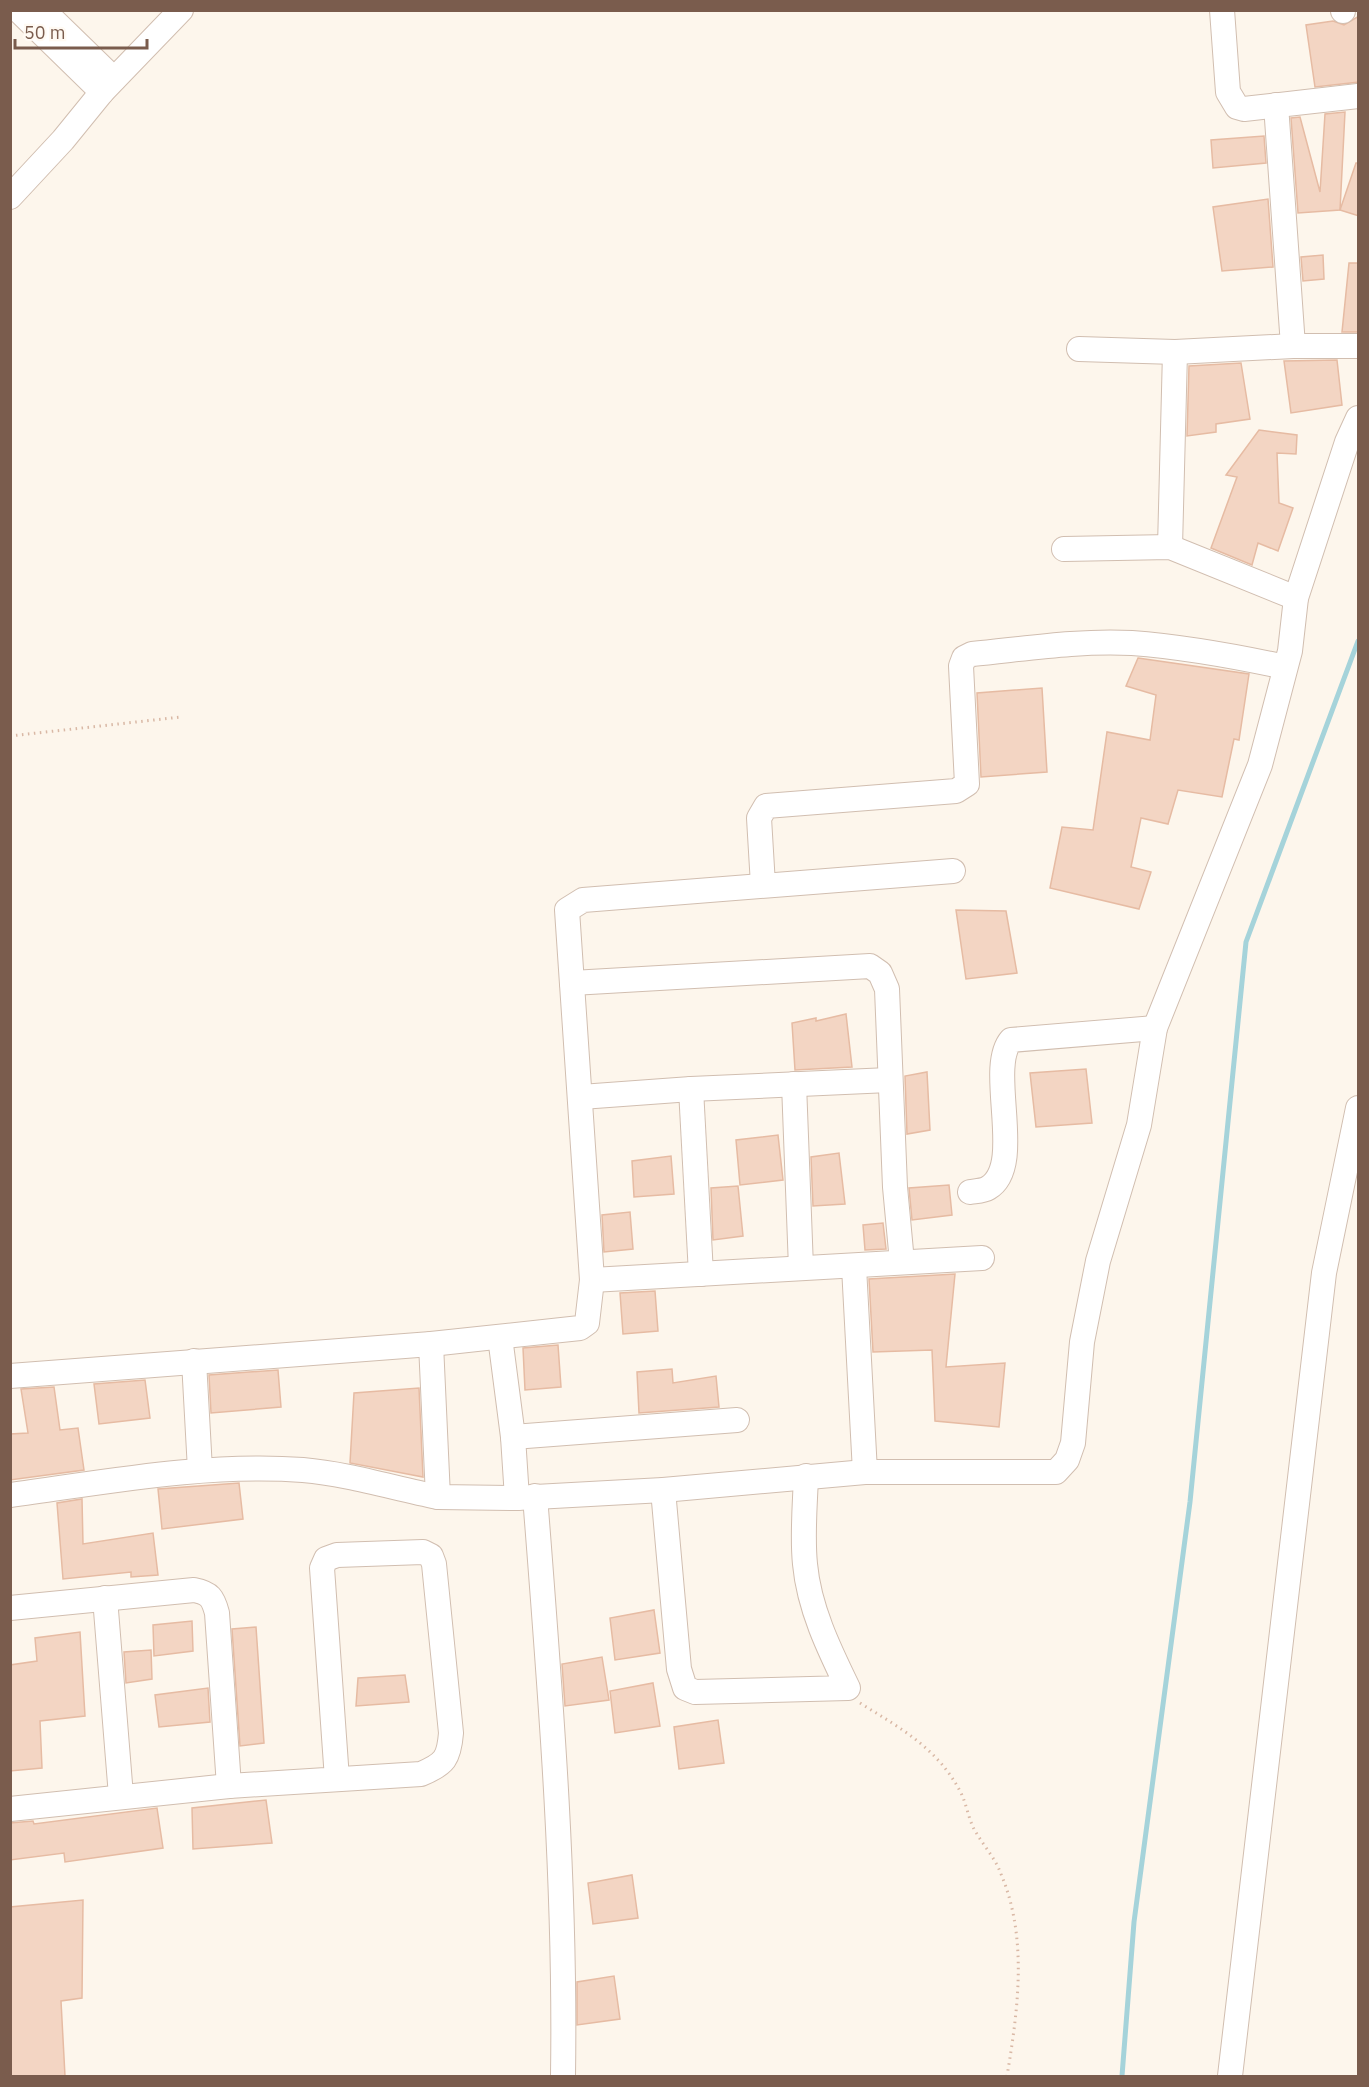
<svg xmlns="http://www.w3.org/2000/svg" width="1369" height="2087" font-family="'IBM Plex Sans',sans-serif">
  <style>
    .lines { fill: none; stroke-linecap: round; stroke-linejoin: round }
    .stream { stroke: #a5d3da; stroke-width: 5 }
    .building { fill: #f3d5c3; stroke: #e6bba3; stroke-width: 1.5 }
    .minor-casing { stroke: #d1beb0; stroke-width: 26 }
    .path { stroke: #d9b8a5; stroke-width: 3; stroke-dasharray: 1.5 4.5; stroke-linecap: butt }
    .minor { stroke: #fff; stroke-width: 24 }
  </style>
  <rect width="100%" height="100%" fill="#fdf6ec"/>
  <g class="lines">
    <polyline class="stream" points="1122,2076 1134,1922 1190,1502 1246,942 1358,641"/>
  </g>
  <g class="building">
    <polygon points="1359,16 1359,82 1315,87 1306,25 1333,21 1344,25"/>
    <polygon points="1345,112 1340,210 1298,213 1291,118 1300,117 1320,192 1325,114"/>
    <polygon points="1264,136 1266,163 1213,168 1211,140"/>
    <polygon points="1356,163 1359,163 1359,216 1340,210"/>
    <polygon points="1268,199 1273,267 1222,271 1213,207"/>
    <polygon points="1323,255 1324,279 1303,281 1301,257"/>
    <polygon points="1349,263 1359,263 1359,332 1342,332"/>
    <polygon points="1337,360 1342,405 1291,413 1284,361"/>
    <polygon points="1241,363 1250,419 1216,424 1216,432 1187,436 1189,366"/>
    <polygon points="1259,430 1297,435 1296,454 1277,453 1279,503 1293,508 1278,551 1258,543 1252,565 1211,548 1237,477 1226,475"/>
    <polygon points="1138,658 1249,674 1239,740 1234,739 1222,797 1178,790 1168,824 1141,818 1131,867 1151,872 1139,909 1050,888 1062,827 1093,830 1107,732 1150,740 1156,695 1126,686"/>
    <polygon points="1042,688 1047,772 981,777 977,693"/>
    <polygon points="956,910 1006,911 1017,973 966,979"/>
    <polygon points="846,1014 852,1067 795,1070 792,1023 816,1018 816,1021"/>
    <polygon points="1086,1069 1092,1123 1036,1127 1030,1073"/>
    <polygon points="927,1072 930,1130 907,1134 905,1076"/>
    <polygon points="778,1135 783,1180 740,1185 736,1140"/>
    <polygon points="839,1153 845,1204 813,1206 811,1157"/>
    <polygon points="671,1156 674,1194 634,1197 632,1161"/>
    <polygon points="949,1185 952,1215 912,1220 909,1188"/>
    <polygon points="738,1186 743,1236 713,1240 711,1188"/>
    <polygon points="630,1212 633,1249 604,1252 602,1215"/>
    <polygon points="883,1223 886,1249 865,1250 863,1225"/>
    <polygon points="955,1274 946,1367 1005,1363 999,1427 935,1421 932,1350 873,1352 869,1279"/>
    <polygon points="655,1291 658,1331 623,1334 620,1293"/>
    <polygon points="558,1345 561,1387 525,1390 523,1348"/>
    <polygon points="672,1369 673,1383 716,1376 719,1407 639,1413 637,1372"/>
    <polygon points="278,1370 281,1407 211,1413 209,1375"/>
    <polygon points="145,1380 150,1418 99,1424 94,1384"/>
    <polygon points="54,1387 60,1430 78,1428 84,1470 10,1480 10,1434 28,1433 21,1389"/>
    <polygon points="419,1388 423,1477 350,1463 354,1393"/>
    <polygon points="239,1483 243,1519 162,1529 158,1489"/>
    <polygon points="82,1499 83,1544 153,1533 158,1575 131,1577 131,1572 63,1579 57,1503"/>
    <polygon points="654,1610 660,1653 615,1660 610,1618"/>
    <polygon points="192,1621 193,1651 154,1656 153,1625"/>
    <polygon points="256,1627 264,1743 240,1746 232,1629"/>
    <polygon points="80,1632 85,1716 40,1721 42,1768 10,1771 10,1665 37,1661 35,1638"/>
    <polygon points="151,1650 152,1679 126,1683 124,1652"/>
    <polygon points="602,1657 609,1700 565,1706 562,1664"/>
    <polygon points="405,1675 409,1702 356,1706 358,1678"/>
    <polygon points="653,1683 660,1726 615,1733 610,1691"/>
    <polygon points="208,1688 210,1722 159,1727 155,1695"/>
    <polygon points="718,1720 724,1763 679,1769 674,1727"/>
    <polygon points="266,1800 272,1843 193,1849 192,1808"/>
    <polygon points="157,1808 163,1848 65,1862 64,1853 10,1860 10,1823 33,1821 34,1824"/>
    <polygon points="632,1875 638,1918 593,1924 588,1883"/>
    <polygon points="83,1900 82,1998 61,2001 65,2076 10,2076 10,1907"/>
    <polygon points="614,1976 620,2019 577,2025 577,1982"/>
  </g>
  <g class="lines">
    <g class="minor-casing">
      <g id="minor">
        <polyline points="18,10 102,92"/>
        <polyline points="43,10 114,79"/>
        <polyline points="1222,10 1228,92 1237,107 1244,109 1358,96"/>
        <polyline points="1343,10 1343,11"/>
        <polyline points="1276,105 1293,346 1358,346"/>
        <polyline points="10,197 63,140 102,92 181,10"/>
        <polyline points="1079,349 1175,352 1293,346"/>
        <polyline points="1170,547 1175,352"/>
        <polyline points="1064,549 1170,547 1296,598"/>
        <path d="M763,885L759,818L766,806L956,791L967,784L961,666L964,658L972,654C1024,649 1079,640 1132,643C1184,647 1234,656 1285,667"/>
        <polyline points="572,983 870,966 880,973 887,989 895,1187 902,1262"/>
        <polyline points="794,1084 801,1268"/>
        <polyline points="691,1089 701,1274"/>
        <polyline points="581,1097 691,1089 889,1080"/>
        <path d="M970,1192C976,1191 983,1191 988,1188C1026,1166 986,1069 1011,1040L1155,1028"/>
        <polyline points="854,1267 865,1472"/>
        <polyline points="592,1280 982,1258"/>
        <polyline points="500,1337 513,1437 517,1498"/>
        <polyline points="431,1344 438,1497 517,1498 663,1490 865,1472 1056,1472 1067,1460 1073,1443 1082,1342 1098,1261 1139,1125 1155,1028 1260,765 1290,651 1296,598 1347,442 1358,418"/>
        <polyline points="194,1361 200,1470"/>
        <polyline points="10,1376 431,1344 580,1328 587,1323 592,1280 567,910 583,900 953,871"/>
        <polyline points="513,1437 737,1420"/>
        <path d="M663,1490L679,1669L685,1688L695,1692L848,1688C829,1649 809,1608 805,1564C802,1535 805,1505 806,1476"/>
        <path d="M10,1495C107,1482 205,1463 303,1470C348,1474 393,1488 438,1497"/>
        <path d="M535,1496C550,1689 566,1882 563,2076"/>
        <polyline points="105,1598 121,1796"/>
        <path d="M10,1608L194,1590C210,1593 213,1598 217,1613L229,1786"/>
        <path d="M10,1809L229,1786L421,1774C445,1764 449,1758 451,1733L434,1564L431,1556L423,1552L337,1555L326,1559L322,1568L337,1779"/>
        <polyline points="1230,2076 1324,1273 1358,1108"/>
      </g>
    </g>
    <g class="path">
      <polyline points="10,736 181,717"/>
      <path d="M860,1703C900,1728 938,1748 961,1793C966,1803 968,1816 973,1827C981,1843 995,1857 1001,1874C1028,1938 1018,2010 1007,2076"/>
    </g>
    <use href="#minor" class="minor"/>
  </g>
  <rect width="1369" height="2087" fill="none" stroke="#7a5c4d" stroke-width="24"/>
  <path d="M15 39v9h132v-9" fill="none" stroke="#7a5c4d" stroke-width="3"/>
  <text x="24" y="39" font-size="18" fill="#7a5c4d" stroke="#fffaf3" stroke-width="4.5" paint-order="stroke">50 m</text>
</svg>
